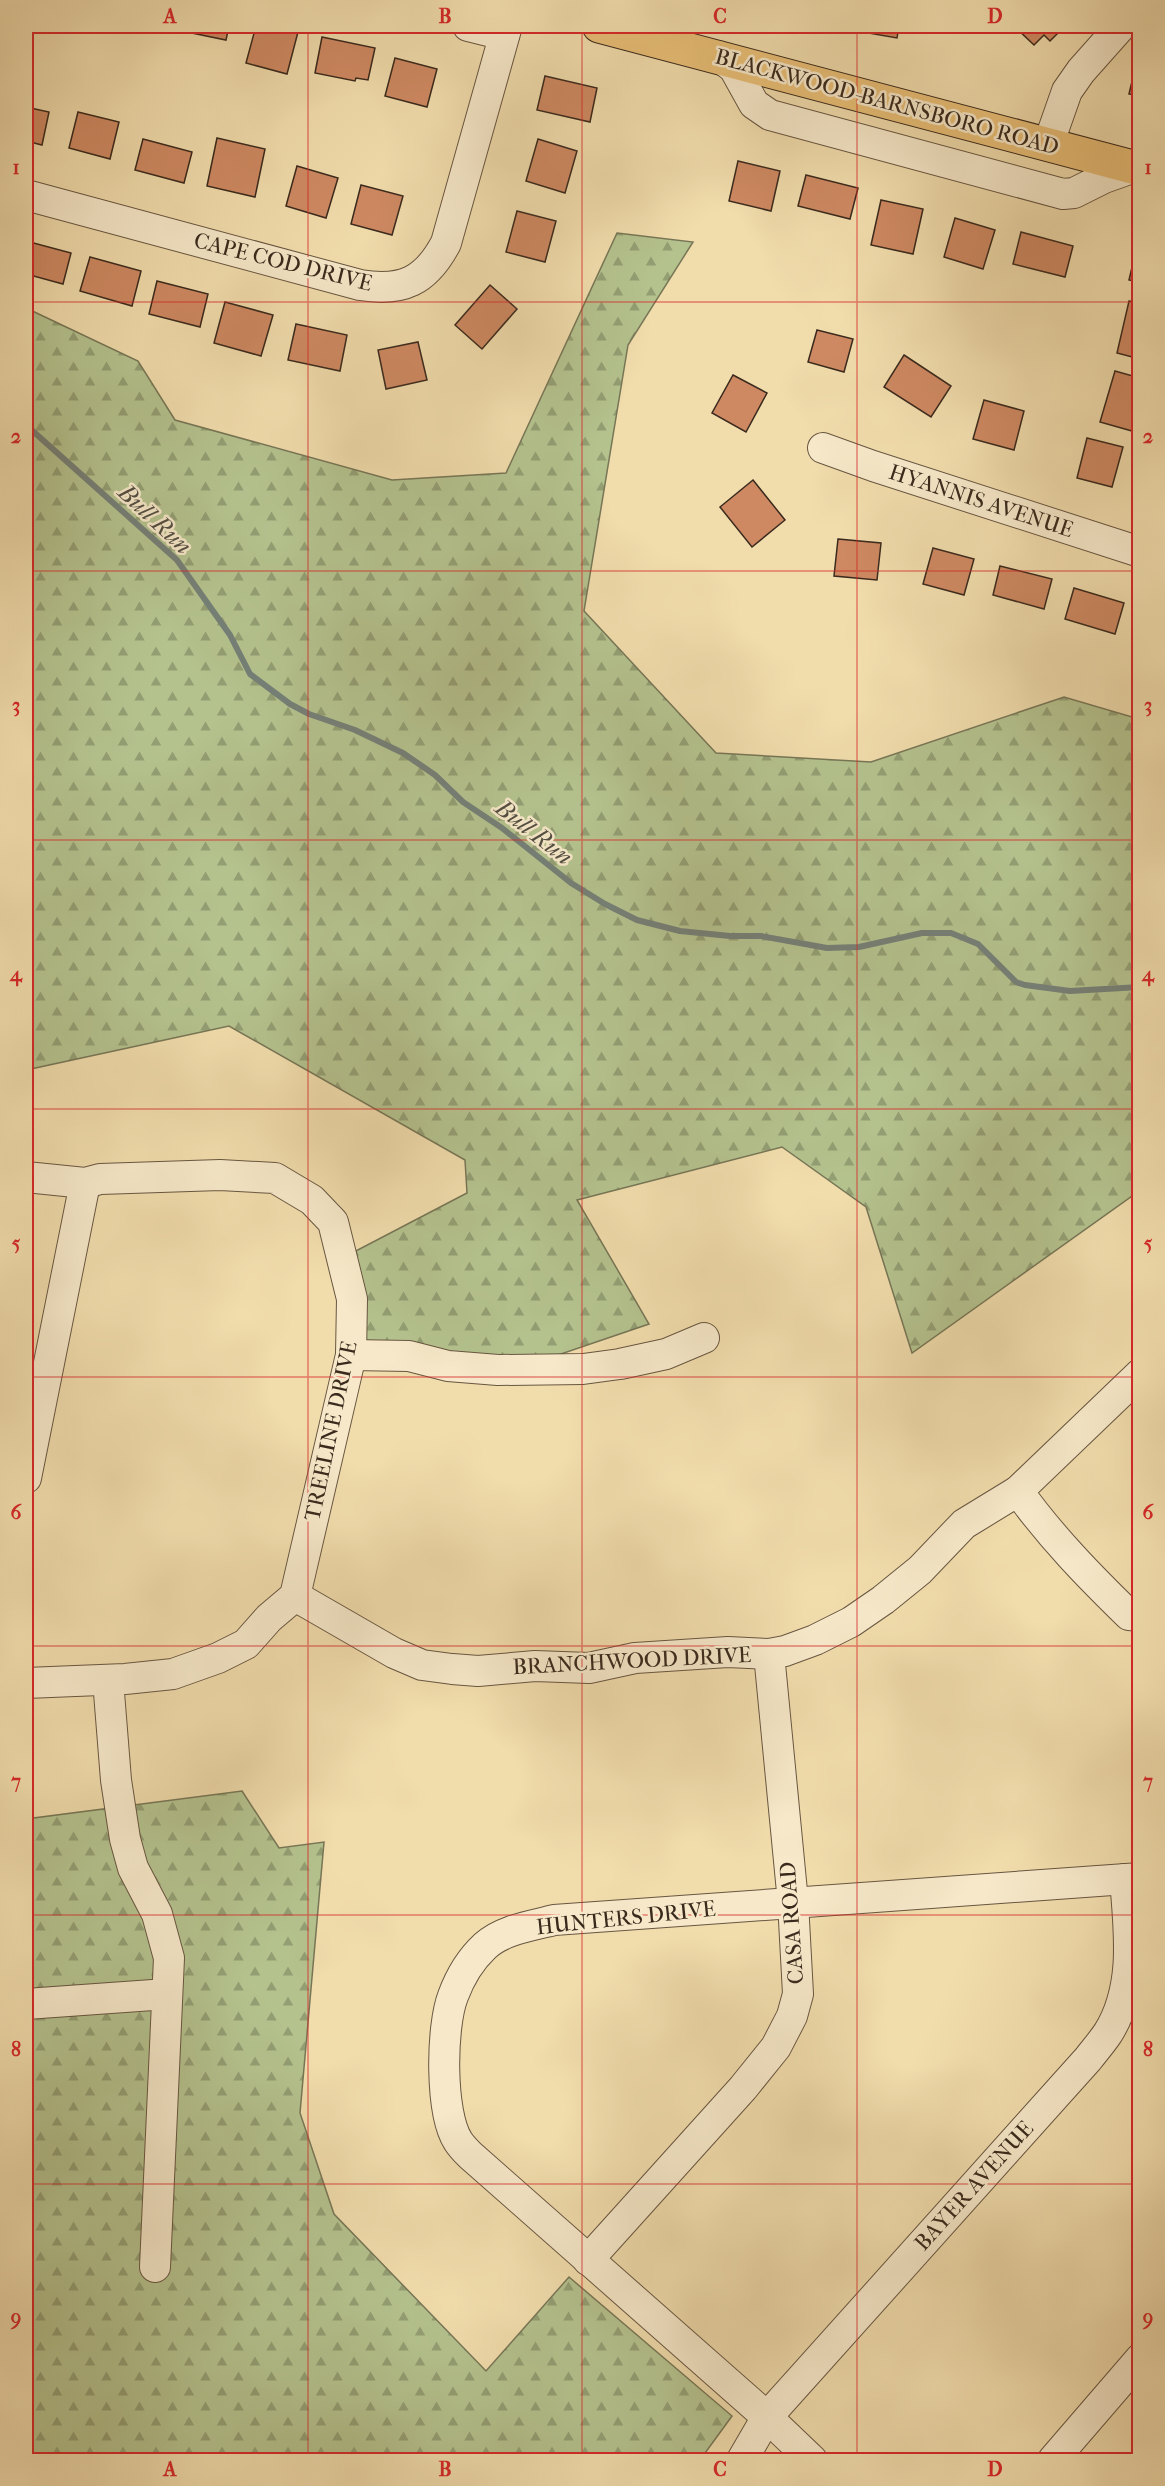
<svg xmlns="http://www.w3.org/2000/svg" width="1165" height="2486" font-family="'IM FELL French Canon',serif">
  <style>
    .forest { fill: url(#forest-firs); stroke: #777656; stroke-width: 1.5 }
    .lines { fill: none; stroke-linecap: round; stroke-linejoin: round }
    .stream { stroke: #758077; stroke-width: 6 }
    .building { fill: #ce8962; stroke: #3a2a1d; stroke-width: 1.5 }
    .minor-casing { stroke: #685641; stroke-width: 32 }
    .major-casing { stroke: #3a2a1d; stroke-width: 35 }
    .minor { stroke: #f6e8c9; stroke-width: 30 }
    .major { stroke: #e8be76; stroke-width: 33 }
    .grid { fill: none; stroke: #d62828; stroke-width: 1.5; stroke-opacity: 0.55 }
    .labels { text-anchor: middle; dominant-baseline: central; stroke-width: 5; stroke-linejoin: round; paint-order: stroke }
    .street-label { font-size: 22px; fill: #3a2a1d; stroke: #f6e8c9 }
    .water-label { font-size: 24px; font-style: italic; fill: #534e42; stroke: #f6e8c9 }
    .neatline { fill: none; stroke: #d62828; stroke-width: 2 }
    .grid-label { font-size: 20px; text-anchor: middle; font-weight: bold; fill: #d62828 }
  </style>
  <defs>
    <pattern id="forest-firs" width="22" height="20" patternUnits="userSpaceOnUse" patternTransform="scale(1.5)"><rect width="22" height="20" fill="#b4c28e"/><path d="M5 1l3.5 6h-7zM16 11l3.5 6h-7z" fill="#939e73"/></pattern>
  </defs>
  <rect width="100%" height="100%" fill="#f1dcac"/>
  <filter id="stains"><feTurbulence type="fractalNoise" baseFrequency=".00333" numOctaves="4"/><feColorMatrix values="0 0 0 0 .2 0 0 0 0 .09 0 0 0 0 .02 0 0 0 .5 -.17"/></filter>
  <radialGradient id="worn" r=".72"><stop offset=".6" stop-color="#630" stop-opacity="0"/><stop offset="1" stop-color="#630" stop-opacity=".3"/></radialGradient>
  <g class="forest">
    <polygon points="617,233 693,242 628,345 584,611 716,753 871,762 1064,697 1139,719 1139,1191 912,1353 866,1207 782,1147 577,1200 649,1324 499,1375 359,1352 352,1253 467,1193 465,1160 229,1026 26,1070 26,308 138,361 175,420 392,480 506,473"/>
    <polygon points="242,1791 279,1848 324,1842 300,2113 334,2214 486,2371 569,2277 732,2416 700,2460 26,2460 26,1819"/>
  </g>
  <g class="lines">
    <polyline class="stream" points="26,425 177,560 230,635 250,674 290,704 309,714 355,730 403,753 435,775 463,802 502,828 571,883 605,904 637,920 680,931 730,936 761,936 827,948 859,947 922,933 951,933 978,944 1016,982 1025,985 1070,991 1140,987"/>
  </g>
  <g class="building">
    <polygon points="173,26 229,26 226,40 172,29"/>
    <polygon points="256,26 274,26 298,32 287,74 246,63"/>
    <polygon points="828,26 899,26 897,38"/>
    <polygon points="1014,26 1065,26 1050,41 1044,35 1034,45"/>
    <polygon points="322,37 375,48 368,80 356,78 355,81 315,73"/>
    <polygon points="395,58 437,69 427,107 385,96"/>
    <polygon points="1136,65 1140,66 1140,96 1129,94"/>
    <polygon points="545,76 597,88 590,122 537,110"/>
    <polygon points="26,107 49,112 42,145 26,141"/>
    <polygon points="78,112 119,122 110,159 69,148"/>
    <polygon points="217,138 265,149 255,197 207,186"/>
    <polygon points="143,139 192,152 184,183 135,170"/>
    <polygon points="538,139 577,151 565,193 526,181"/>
    <polygon points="738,161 780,171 771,211 729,201"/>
    <polygon points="297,166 338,178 326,218 286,206"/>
    <polygon points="806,175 858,188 850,219 798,206"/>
    <polygon points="361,185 403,196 392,235 351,224"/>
    <polygon points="881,200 923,209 913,254 871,245"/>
    <polygon points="517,211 556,221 545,262 506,252"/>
    <polygon points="955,218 995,230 983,269 944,257"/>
    <polygon points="1021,232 1073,246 1065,277 1013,264"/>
    <polygon points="1139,238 1140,238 1140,282 1129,280"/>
    <polygon points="26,241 71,253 63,284 26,274"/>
    <polygon points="90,257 141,271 132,306 80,291"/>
    <polygon points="157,281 208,294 200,327 149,314"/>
    <polygon points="490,285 517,309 482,349 455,325"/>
    <polygon points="1129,301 1140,303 1140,359 1117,353"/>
    <polygon points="225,302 273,315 261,356 214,343"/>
    <polygon points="296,324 347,335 340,371 288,360"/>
    <polygon points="817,330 853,339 844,372 808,362"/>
    <polygon points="418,342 427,380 386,389 378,350"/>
    <polygon points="904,355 951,386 931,417 884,387"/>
    <polygon points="1115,371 1140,378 1140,406 1132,431 1100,422"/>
    <polygon points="733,375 767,393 746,432 712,413"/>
    <polygon points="984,400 1024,411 1014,450 973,439"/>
    <polygon points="1087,438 1123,447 1112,487 1077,478"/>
    <polygon points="753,480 785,520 752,547 720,507"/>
    <polygon points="838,539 881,543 877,580 834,576"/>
    <polygon points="933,548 974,559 964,595 923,584"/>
    <polygon points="1000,566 1052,579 1044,609 993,595"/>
    <polygon points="1074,588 1124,603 1115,634 1065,619"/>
  </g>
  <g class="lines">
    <g class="minor-casing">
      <g id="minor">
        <polyline points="468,26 504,35"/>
        <polyline points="718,56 734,68 754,104 770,115 1063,194 1074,193 1104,178 1135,167"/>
        <polyline points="1048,145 1067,91 1081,71 1121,26"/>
        <path d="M26,195L360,285C403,292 426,281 446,243L507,26"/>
        <polyline points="823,448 873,466 1140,552"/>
        <polyline points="26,1177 85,1183 100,1179 220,1175 275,1178 312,1200 333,1222 352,1299 351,1355 295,1596 269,1618 246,1644 218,1658 173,1674 125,1679 26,1683"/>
        <polyline points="351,1355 409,1356 448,1366 498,1370 583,1369 620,1364 666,1354 704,1338"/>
        <polyline points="26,1478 85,1183"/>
        <path d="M1018,1491C1051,1537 1089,1576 1129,1615L1140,1616"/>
        <polyline points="295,1596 394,1653 422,1665 452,1669 478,1671 535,1666 589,1668 635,1658 728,1652 769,1654 785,1651 815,1640 851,1622 883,1600 920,1570 964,1524 1018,1491 1140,1374"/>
        <polyline points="108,1680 116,1780 125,1839 133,1868 157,1914 169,1958 155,2267"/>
        <polyline points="26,2004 167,1994"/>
        <polyline points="588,2260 743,2088 776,2047 792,2016 798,1994 793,1902 769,1654"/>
        <path d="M742,2460L767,2417L1088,2059C1095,2050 1102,2042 1108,2033C1137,1987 1129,1930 1125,1879"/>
        <path d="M812,2460L767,2417L470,2155C466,2151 461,2146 458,2141C440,2113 441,2027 453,1996C460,1977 470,1960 485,1946C502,1930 531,1926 554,1920L1140,1878"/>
        <polyline points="1053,2460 1140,2359"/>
      </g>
    </g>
    <g class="major-casing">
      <polyline id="major" points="599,26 1140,169"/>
    </g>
    <use href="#minor" class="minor"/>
    <use href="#major" class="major"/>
  </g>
  <path class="grid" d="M308,26V2460M582,26V2460M857,26V2460M26,302H1140M26,571H1140M26,840H1140M26,1109H1140M26,1377H1140M26,1646H1140M26,1915H1140M26,2184H1140"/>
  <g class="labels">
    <g class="street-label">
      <text transform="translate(887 102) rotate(15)">BLACKWOOD-BARNSBORO ROAD</text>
      <text transform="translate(283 262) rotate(14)">CAPE COD DRIVE</text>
      <text transform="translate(981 501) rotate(18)">HYANNIS AVENUE</text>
      <text transform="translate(331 1431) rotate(-78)">TREELINE DRIVE</text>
      <text transform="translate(632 1661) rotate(-3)">BRANCHWOOD DRIVE</text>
      <text transform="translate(626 1918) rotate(-6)">HUNTERS DRIVE</text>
      <text transform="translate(792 1923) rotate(-94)">CASA ROAD</text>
      <text transform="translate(974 2186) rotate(-48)">BAYER AVENUE</text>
    </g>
    <g class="water-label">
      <text transform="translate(155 519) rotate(43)">Bull Run</text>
      <text transform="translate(534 832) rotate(38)">Bull Run</text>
    </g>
  </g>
  <rect width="1165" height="2486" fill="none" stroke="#f1dcac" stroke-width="66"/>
  <rect x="33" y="33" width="1099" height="2420" class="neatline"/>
  <g class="grid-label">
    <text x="170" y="23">A</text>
    <text x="445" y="23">B</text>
    <text x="720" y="23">C</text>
    <text x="995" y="23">D</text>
    <text x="16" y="174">1</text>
    <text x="1148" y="174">1</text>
    <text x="16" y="443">2</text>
    <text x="1148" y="443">2</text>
    <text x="16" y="712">3</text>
    <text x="1148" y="712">3</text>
    <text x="16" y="981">4</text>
    <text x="1148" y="981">4</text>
    <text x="16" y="1250">5</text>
    <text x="1148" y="1250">5</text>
    <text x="16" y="1519">6</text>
    <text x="1148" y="1519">6</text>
    <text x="16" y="1788">7</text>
    <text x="1148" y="1788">7</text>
    <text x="16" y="2056">8</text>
    <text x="1148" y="2056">8</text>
    <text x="16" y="2325">9</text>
    <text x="1148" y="2325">9</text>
    <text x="170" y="2476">A</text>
    <text x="445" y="2476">B</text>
    <text x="720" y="2476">C</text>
    <text x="995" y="2476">D</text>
  </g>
  <rect width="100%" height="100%" filter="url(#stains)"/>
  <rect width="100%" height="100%" fill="url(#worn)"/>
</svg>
